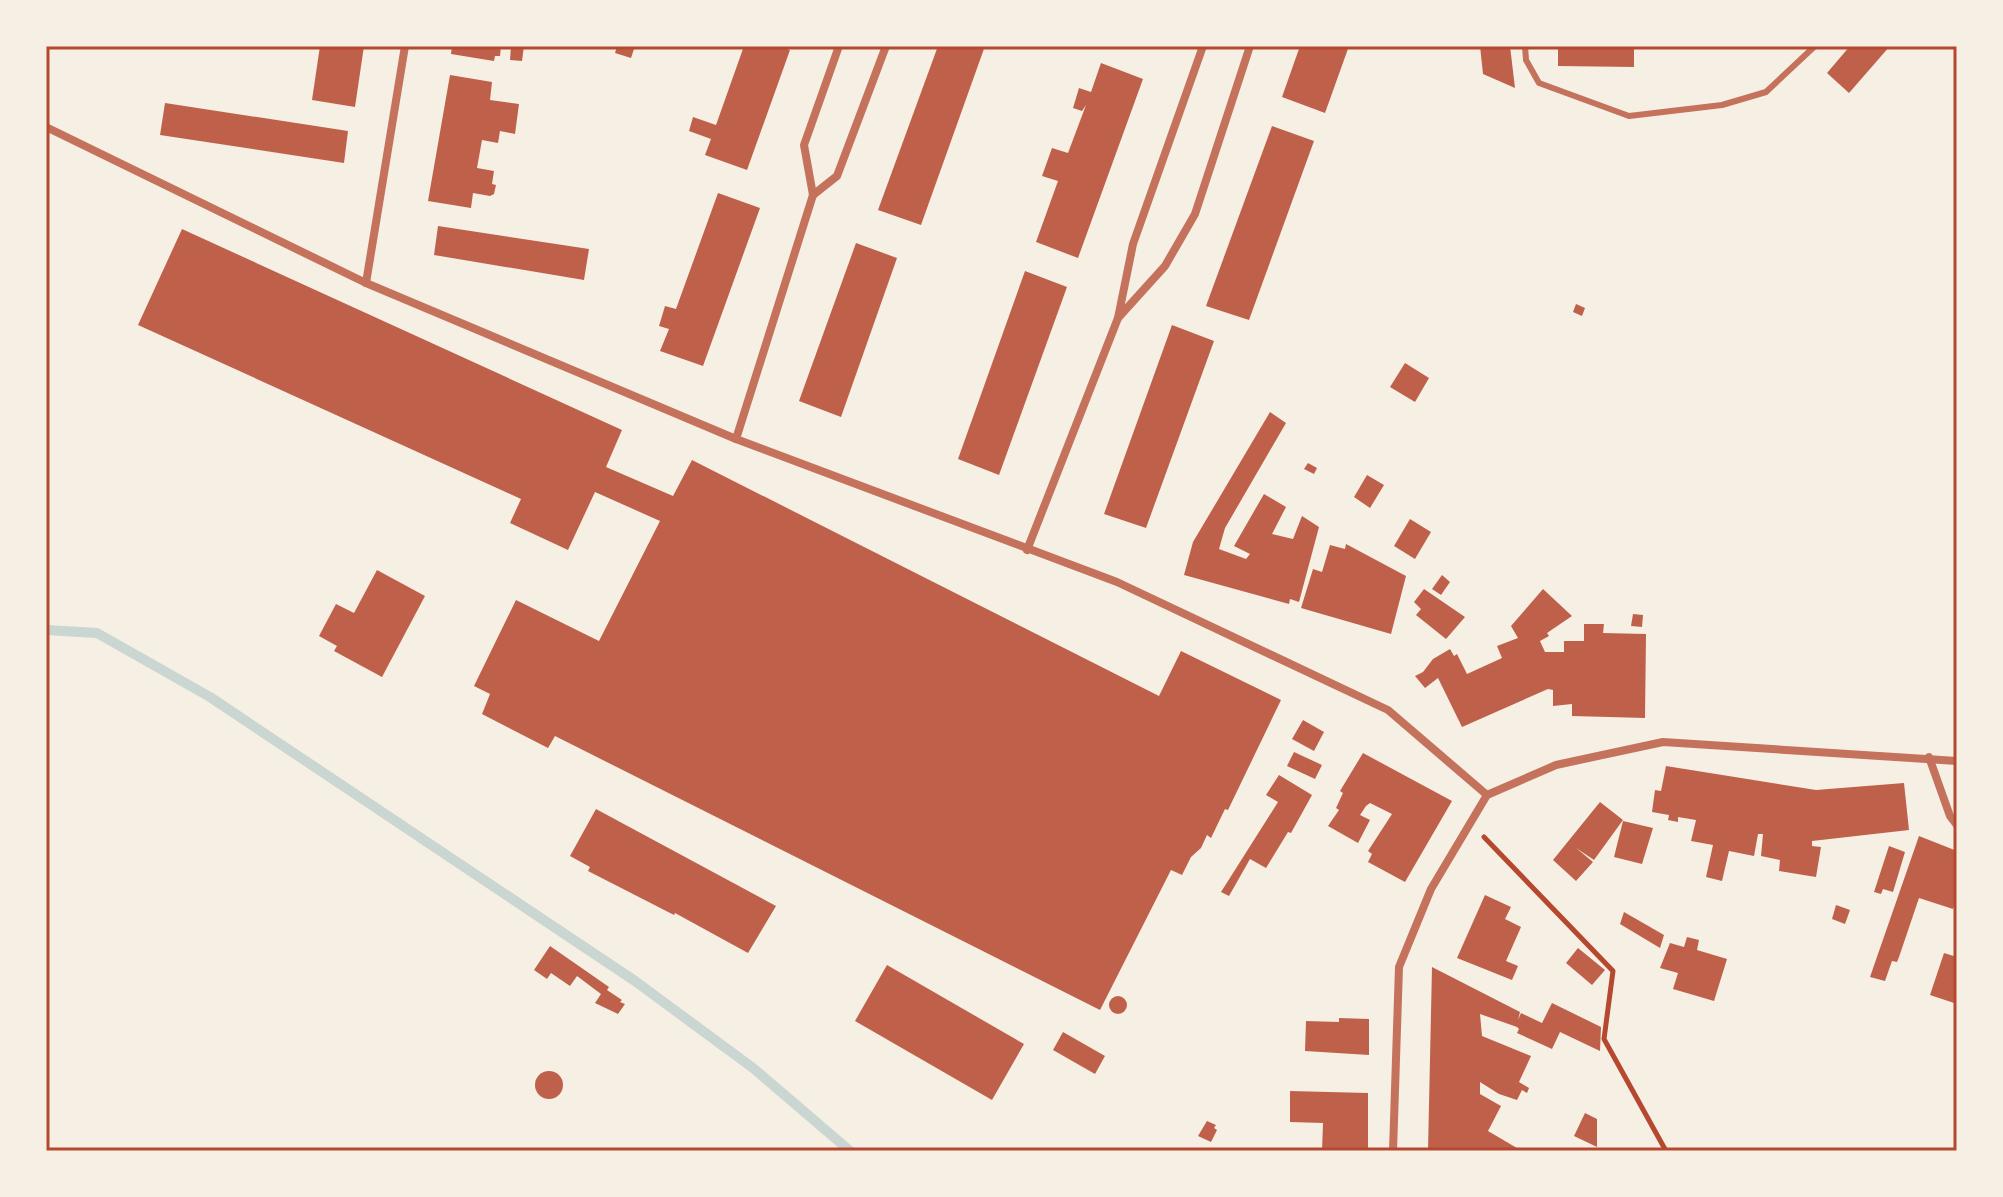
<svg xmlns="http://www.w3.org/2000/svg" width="2003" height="1197" font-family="'Public Sans',sans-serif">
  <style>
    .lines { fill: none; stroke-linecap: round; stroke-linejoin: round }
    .stream { stroke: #c9d6d2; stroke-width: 10 }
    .building { fill: #bf614a }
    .path { stroke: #b5482f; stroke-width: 5 }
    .service { stroke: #c5725c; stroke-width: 6 }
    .minor { stroke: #c5725c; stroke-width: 8 }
    .neatline { fill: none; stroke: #b5482f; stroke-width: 3 }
  </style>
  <rect width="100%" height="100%" fill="#f6efe4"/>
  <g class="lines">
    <polyline class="stream" points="46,630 97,633 210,697 635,981 753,1068 850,1151"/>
  </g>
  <g class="building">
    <polygon points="320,46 364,46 355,107 312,100"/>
    <polygon points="452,46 501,46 500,56 495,56 494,61 451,54"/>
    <polygon points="511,46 524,46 522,61 510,60"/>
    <polygon points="617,46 635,46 631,58 615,53"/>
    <polygon points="744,46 778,46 790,50 747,170 705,155 711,139 689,131 693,117 716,125"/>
    <polygon points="938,46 985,46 921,225 878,210"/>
    <polygon points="1300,46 1349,46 1325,113 1282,97"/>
    <polygon points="1480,46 1510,46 1515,88 1483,74"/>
    <polygon points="1558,46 1634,46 1634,67 1558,66"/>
    <polygon points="1850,46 1890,46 1849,93 1827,73"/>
    <polygon points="1101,63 1143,79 1078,258 1036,242 1058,181 1042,176 1052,148 1068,153 1086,105 1082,111 1073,108 1079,88 1091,92"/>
    <polygon points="450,75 492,82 490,100 519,104 515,134 500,131 498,143 482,140 477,168 494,171 492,184 496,185 494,194 490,196 473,193 471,208 428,201"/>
    <polygon points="165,103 348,131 344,163 160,135"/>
    <polygon points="1272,126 1314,141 1249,320 1206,306"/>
    <polygon points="718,193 760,208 703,366 660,351 669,329 659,326 665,306 676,309"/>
    <polygon points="438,226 589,249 584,280 434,255"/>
    <polygon points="182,229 622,430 606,467 673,496 692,460 1159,696 1181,651 1281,700 1228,810 1225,809 1211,838 1207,835 1201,848 1191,857 1182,875 1171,870 1100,1010 555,736 548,748 482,714 490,694 474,686 516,600 599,641 660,521 595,492 568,550 510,523 521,499 138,325"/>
    <polygon points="856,243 897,258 841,417 799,401"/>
    <polygon points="1025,271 1067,287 999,475 958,459"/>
    <polygon points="1576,304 1585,308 1582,316 1573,312"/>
    <polygon points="1172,325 1214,341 1146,528 1104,514"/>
    <polygon points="1405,363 1429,378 1415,402 1390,387"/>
    <polygon points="1270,412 1286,423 1225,528 1219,549 1246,559 1250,554 1234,546 1264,494 1286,507 1272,534 1293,539 1302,516 1319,527 1299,602 1290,599 1289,604 1184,575 1193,542"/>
    <polygon points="1308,463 1317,468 1314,474 1304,469"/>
    <polygon points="1367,475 1384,485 1370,508 1354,497"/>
    <polygon points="1410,519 1431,532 1415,559 1394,546"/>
    <polygon points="1346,544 1406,576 1391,634 1301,608 1313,569 1322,572 1330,545 1345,549"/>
    <polygon points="377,570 425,596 382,677 334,651 337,646 319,636 336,604 354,613"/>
    <polygon points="1442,575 1450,582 1441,595 1432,589"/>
    <polygon points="1424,589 1465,617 1446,639 1416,615 1421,609 1414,602"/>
    <polygon points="1543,589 1572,616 1547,633 1549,636 1540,641 1545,652 1564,652 1564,641 1584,641 1584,624 1604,624 1603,633 1646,634 1645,718 1572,716 1572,704 1553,706 1553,690 1548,689 1462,727 1438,678 1425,688 1415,676 1423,672 1433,659 1450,649 1454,656 1457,654 1467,674 1502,658 1497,646 1518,638 1511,626"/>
    <polygon points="1633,614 1643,615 1642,627 1631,626"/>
    <polygon points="1303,720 1324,732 1314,751 1292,739"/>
    <polygon points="1294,752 1322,765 1315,779 1287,766"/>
    <polygon points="1363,753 1452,801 1405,882 1368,862 1372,854 1368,851 1392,814 1370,803 1366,806 1360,815 1370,820 1358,843 1328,826 1339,810 1336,808 1343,793 1340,791"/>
    <polygon points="1666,766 1816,790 1904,783 1909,830 1812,841 1812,846 1821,847 1816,877 1779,871 1780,860 1761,856 1763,834 1758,834 1754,856 1729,851 1722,881 1706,877 1713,845 1691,841 1696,820 1678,817 1678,822 1668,820 1669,815 1652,812 1655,790 1661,791"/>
    <polygon points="1279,775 1312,795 1291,833 1288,832 1266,868 1250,859 1229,896 1221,892 1278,802 1266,795"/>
    <polygon points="1600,802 1623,820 1594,860 1576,848 1593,862 1576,881 1553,860"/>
    <polygon points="596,809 776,906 748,953 675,913 674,915 588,871 590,867 570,856"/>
    <polygon points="1623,821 1653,828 1642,864 1614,857"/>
    <polygon points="1919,836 1957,851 1957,897 1953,909 1919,898 1899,957 1897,962 1892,961 1885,981 1870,977"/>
    <polygon points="1889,846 1905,852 1893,892 1883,889 1881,894 1874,892"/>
    <polygon points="1485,895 1511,907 1505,919 1521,927 1506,961 1518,966 1512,980 1457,958"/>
    <polygon points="1836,905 1850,910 1845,924 1832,919"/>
    <polygon points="1624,912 1664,935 1660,948 1620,924"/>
    <polygon points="1687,937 1699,940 1697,950 1727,959 1714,1001 1673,989 1678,973 1660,968 1670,943 1684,947"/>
    <polygon points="550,946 609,987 607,990 622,1000 620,1002 625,1004 618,1014 595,1003 601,994 577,976 570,986 551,973 547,979 534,970"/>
    <polygon points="1578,948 1605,970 1592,985 1566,963"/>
    <polygon points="1944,953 1957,957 1957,1004 1930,995"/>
    <polygon points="887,965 1024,1044 992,1100 855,1021"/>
    <polygon points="1432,967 1520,1012 1518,1020 1521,1013 1542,1023 1552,1003 1601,1027 1600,1051 1560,1032 1552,1049 1517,1033 1519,1029 1517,1027 1480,1014 1482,1036 1531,1056 1519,1082 1529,1088 1527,1093 1522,1090 1517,1100 1499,1094 1480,1082 1480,1094 1501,1106 1488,1131 1522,1151 1428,1151"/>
    <circle cx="1118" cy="1005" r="9"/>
    <polygon points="1339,1018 1369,1019 1369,1055 1305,1051 1306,1021 1339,1022"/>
    <polygon points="1063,1032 1105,1056 1095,1074 1053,1050"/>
    <circle cx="549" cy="1085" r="14"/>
    <polygon points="1290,1091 1368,1093 1368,1151 1322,1151 1323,1123 1290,1122"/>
    <polygon points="1585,1113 1597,1119 1597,1147 1574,1136"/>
    <polygon points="1207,1121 1216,1125 1214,1128 1217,1130 1211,1142 1198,1136"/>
  </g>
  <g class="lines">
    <polyline class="path" points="1484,837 1613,971 1604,1039 1666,1151"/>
    <polyline class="service" points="1525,46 1526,60 1539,83 1629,116 1722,105 1766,92 1815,46"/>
    <g class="minor">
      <polyline points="1203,46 1133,244 1118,318 1165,266 1195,214 1250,46"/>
      <polyline points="46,127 366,283 736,439 1117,582 1388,710 1487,795"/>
      <polyline points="813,195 837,176 886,46"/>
      <polyline points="366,283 405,46"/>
      <polyline points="736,439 813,195 804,145 839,46"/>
      <polyline points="1027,550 1118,318"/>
      <polyline points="1929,757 1950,816 1957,825"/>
      <polyline points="1393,1151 1399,967 1431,889 1487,795 1556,765 1663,742 1957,761"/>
    </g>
  </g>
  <rect width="2003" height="1197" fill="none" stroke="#f6efe4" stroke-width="96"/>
  <rect x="48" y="48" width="1907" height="1101" class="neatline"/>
</svg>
